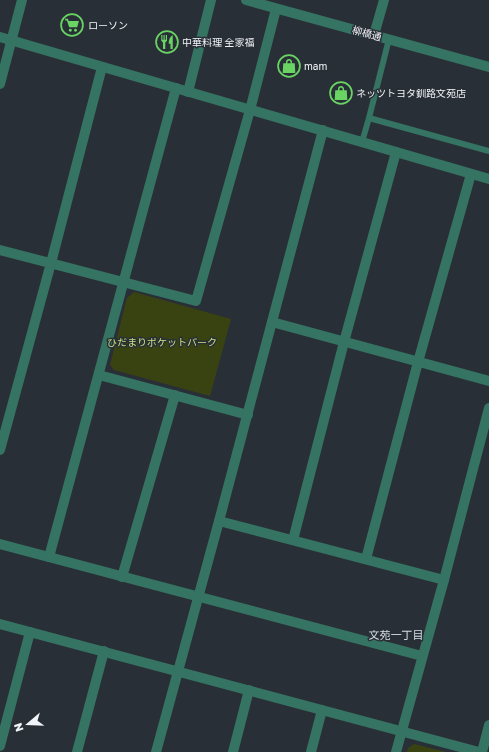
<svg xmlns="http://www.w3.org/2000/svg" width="489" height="752" font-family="'Golos Text','Noto Sans JP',sans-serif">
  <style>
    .green { fill: #394312 }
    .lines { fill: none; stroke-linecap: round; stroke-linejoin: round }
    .service { stroke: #357363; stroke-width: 6 }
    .minor { stroke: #357363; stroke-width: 10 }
    .tertiary { stroke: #357363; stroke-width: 10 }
    .labels { text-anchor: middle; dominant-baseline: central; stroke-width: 3; stroke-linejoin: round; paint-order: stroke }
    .poi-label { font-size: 10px; fill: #f1f4f9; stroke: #292f36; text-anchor: start }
    .street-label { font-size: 10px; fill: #f1f4f9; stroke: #292f36 }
    .park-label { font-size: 10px; fill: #c8e080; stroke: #292f36 }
    .neighbourhood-label { font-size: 11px; fill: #d4dce5; stroke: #292f36 }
  </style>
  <rect width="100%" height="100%" fill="#292f36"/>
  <g class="green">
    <polygon points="134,292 231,319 210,396 114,370 110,365 127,298"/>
    <polygon points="414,744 446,752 407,752 408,748"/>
  </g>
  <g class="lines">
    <g class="service">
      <polyline points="389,39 369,118 489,151"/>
      <polyline points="362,142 369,118"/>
    </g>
    <g class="minor">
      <polyline points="374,35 384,0"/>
      <polyline points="0,37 489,179"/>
      <polyline points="188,92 211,0"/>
      <polyline points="0,250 196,301 250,110 276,9"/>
      <polyline points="272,322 489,381"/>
      <polyline points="99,375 248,415"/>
      <polyline points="0,450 51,263 102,67"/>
      <polyline points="219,521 444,580"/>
      <polyline points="293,540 344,342 396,152"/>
      <polyline points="0,544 422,656"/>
      <polyline points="49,557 176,88"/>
      <polyline points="366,559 418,362 471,174"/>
      <polyline points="122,577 175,395"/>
      <polyline points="0,624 479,752"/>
      <polyline points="0,746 30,632"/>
      <polyline points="77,752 104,651"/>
      <polyline points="156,752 219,521 323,130"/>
      <polyline points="233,752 249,690"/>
      <polyline points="311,752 322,710"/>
      <polyline points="396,752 444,580 489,408"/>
      <polyline points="482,752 489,725"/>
    </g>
    <g class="tertiary">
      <polyline points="246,0 489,67"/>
      <polyline points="0,84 22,0"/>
    </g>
  </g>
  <defs>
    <g id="supermarket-ring" transform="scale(1.15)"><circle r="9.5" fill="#292f36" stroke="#69d464" stroke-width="1.5"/><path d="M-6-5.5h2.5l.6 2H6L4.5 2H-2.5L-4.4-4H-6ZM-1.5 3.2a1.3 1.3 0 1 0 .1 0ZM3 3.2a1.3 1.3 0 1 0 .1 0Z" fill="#69d464"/></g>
    <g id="restaurant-ring" transform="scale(1.15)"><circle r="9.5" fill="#292f36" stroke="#69d464" stroke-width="1.5"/><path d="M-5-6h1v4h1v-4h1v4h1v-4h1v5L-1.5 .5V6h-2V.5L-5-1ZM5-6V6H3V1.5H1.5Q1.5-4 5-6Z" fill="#69d464"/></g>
    <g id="shop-ring" transform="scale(1.15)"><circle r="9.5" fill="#292f36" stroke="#69d464" stroke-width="1.5"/><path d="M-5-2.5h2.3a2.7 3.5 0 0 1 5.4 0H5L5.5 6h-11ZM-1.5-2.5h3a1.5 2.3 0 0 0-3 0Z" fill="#69d464"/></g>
  </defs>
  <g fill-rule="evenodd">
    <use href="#supermarket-ring" x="72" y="25"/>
    <use href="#restaurant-ring" x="167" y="42"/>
    <use href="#shop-ring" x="289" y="66"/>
    <use href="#shop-ring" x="341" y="93"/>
  </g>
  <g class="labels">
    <g class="poi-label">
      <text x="88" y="25">ローソン</text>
      <text x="182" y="42">中華料理 全家福</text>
      <text x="304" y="66">mam</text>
      <text x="356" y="93">ネッツトヨタ釧路文苑店</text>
    </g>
    <g class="street-label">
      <text transform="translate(367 33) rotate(15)">柳橋通</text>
    </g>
    <g class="park-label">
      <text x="162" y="342">ひだまりポケットパーク</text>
    </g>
    <g class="neighbourhood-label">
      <text x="396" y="634">文苑一丁目</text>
    </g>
  </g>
  <g transform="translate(28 724) rotate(251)" stroke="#292f36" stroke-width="3" paint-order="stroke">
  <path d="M0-3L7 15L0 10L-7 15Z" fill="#f1f4f9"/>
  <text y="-6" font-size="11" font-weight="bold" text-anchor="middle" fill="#f1f4f9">N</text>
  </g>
</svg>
